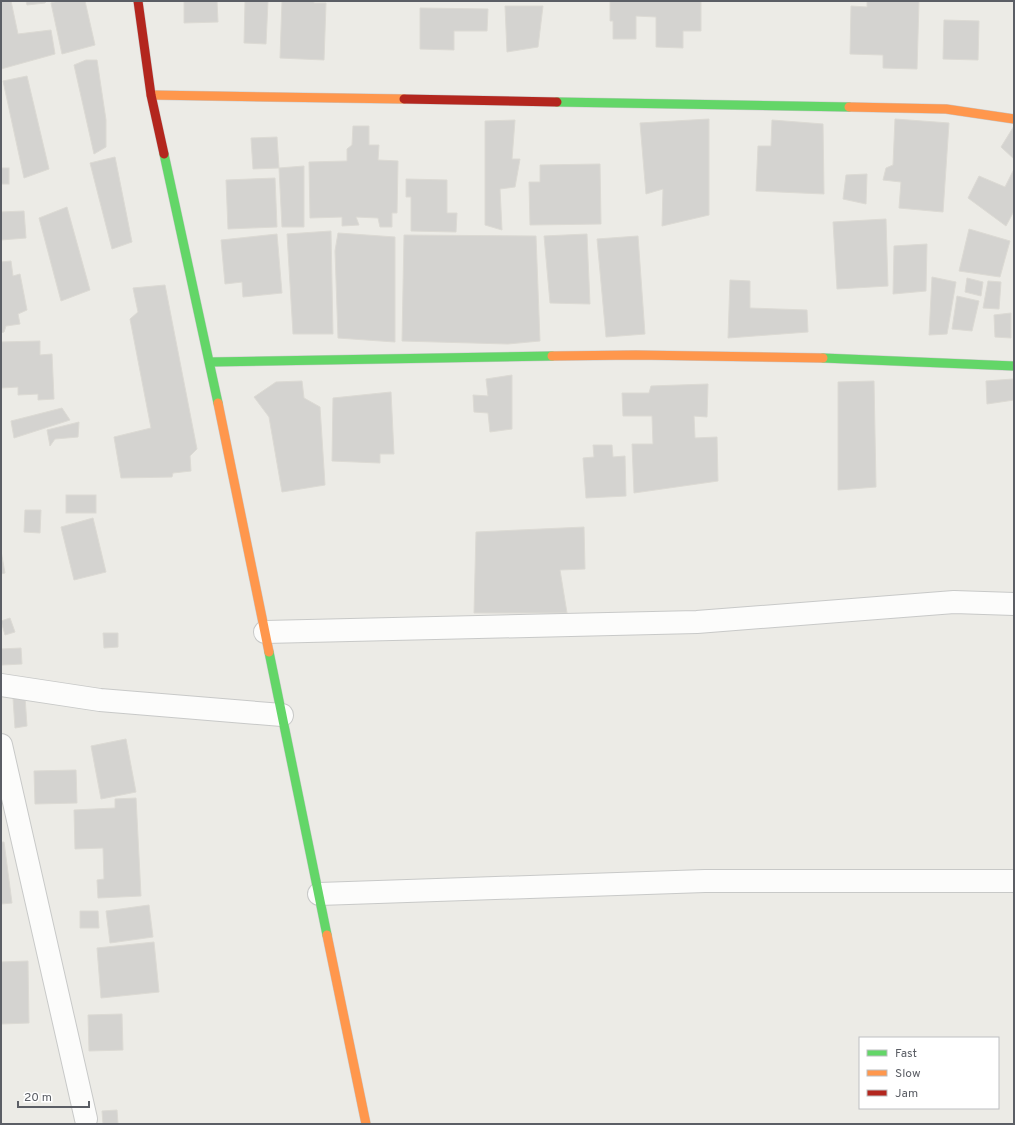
<svg xmlns="http://www.w3.org/2000/svg" width="1015" height="1125" font-family="Overpass,sans-serif">
  <style>
    .building { fill: #d4d3d0; stroke: #dcdad4 }
    .lines { fill: none; stroke-linecap: round; stroke-linejoin: round }
    .street-casing { stroke: #c8c9c8; stroke-width: 24 }
    .fast-casing { stroke: #cacacb; stroke-width: 10 }
    .slow-casing { stroke: #cacacb; stroke-width: 10 }
    .jam-casing { stroke: #cacacb; stroke-width: 10 }
    .street { stroke: #fcfcfb; stroke-width: 22 }
    .fast { stroke: #63d668; stroke-width: 9 }
    .slow { stroke: #ff974d; stroke-width: 9 }
    .jam { stroke: #b3261e; stroke-width: 9 }
  </style>
  <rect width="100%" height="100%" fill="#ecebe6"/>
  <g class="building">
    <polygon points="1,1 11,1 18,34 51,30 55,54 1,69"/>
    <polygon points="26,1 47,1 45,3 27,5"/>
    <polygon points="58,1 85,1 95,45 62,54 51,3"/>
    <polygon points="184,1 217,1 218,22 184,23"/>
    <polygon points="245,1 268,1 266,44 244,43"/>
    <polygon points="282,1 314,1 314,3 326,3 324,60 280,58"/>
    <polygon points="610,1 701,1 701,31 683,31 683,48 656,47 656,17 636,16 636,39 613,39 613,21 610,21"/>
    <polygon points="867,1 919,1 917,69 883,68 883,55 850,54 851,6 867,7"/>
    <polygon points="505,6 543,6 538,47 507,52"/>
    <polygon points="420,8 488,9 487,31 454,31 454,50 420,49"/>
    <polygon points="944,20 979,21 978,60 943,59"/>
    <polygon points="86,60 97,60 106,120 106,147 94,154 74,65"/>
    <polygon points="27,76 49,169 24,178 3,81"/>
    <polygon points="709,119 709,215 662,226 663,189 646,194 640,123"/>
    <polygon points="895,119 949,123 943,212 899,208 901,182 883,180 886,168 893,165"/>
    <polygon points="515,120 512,159 520,159 515,187 500,189 502,230 485,225 485,121"/>
    <polygon points="772,120 823,124 824,194 756,191 758,146 771,146"/>
    <polygon points="353,126 369,126 369,145 379,145 378,160 398,161 397,213 392,213 392,227 380,227 378,218 356,217 359,225 342,226 342,217 310,218 309,162 347,161 347,149 352,145"/>
    <polygon points="1014,126 1014,159 1001,147"/>
    <polygon points="277,137 279,168 253,169 251,138"/>
    <polygon points="115,157 132,242 112,249 90,163"/>
    <polygon points="600,164 601,224 530,225 529,182 540,182 540,165"/>
    <polygon points="304,166 304,227 282,227 279,168"/>
    <rect x="1" y="168" width="8" height="16"/>
    <polygon points="1014,169 1014,211 1006,226 968,198 979,176 1005,187"/>
    <polygon points="867,174 866,204 843,199 846,175"/>
    <polygon points="275,178 277,227 228,229 226,180"/>
    <polygon points="406,179 447,180 447,213 457,213 456,232 411,231 411,197 406,197"/>
    <polygon points="67,207 90,290 61,301 39,218"/>
    <polygon points="24,211 26,238 1,240 1,212"/>
    <polygon points="886,219 888,286 837,289 833,222"/>
    <polygon points="969,229 1010,241 1000,277 959,271"/>
    <polygon points="331,231 333,334 293,334 287,234"/>
    <polygon points="338,233 395,237 395,342 338,338 335,251"/>
    <polygon points="277,234 282,293 243,297 242,282 225,284 221,240"/>
    <polygon points="587,234 590,304 550,303 544,236"/>
    <polygon points="404,235 536,236 540,341 508,344 402,341"/>
    <polygon points="638,236 645,334 606,337 597,239"/>
    <polygon points="927,244 926,291 893,294 894,246"/>
    <polygon points="11,261 13,276 20,274 27,310 18,314 20,324 6,326 4,332 1,333 1,262"/>
    <polygon points="932,277 956,282 947,334 929,335"/>
    <polygon points="967,278 983,282 981,296 965,292"/>
    <polygon points="730,280 750,281 750,308 807,310 808,332 728,338"/>
    <polygon points="988,281 1001,282 999,309 983,308"/>
    <polygon points="165,285 197,449 190,456 191,471 173,473 172,477 121,478 114,437 151,428 130,319 138,312 133,288"/>
    <polygon points="957,296 979,301 972,331 952,329"/>
    <polygon points="1011,313 1011,338 995,337 994,315"/>
    <polygon points="40,341 40,355 52,354 54,399 38,400 38,394 18,395 18,387 1,388 1,342"/>
    <polygon points="512,375 512,429 490,432 488,413 474,412 473,395 488,396 486,379"/>
    <polygon points="1013,379 1014,400 987,404 986,381"/>
    <polygon points="302,381 304,398 320,407 325,485 282,492 269,417 254,397 276,382"/>
    <polygon points="874,381 876,487 838,490 838,382"/>
    <polygon points="708,384 707,417 694,416 695,438 717,437 718,481 634,493 632,444 653,444 652,416 623,416 622,393 649,393 651,386"/>
    <polygon points="391,392 394,454 380,454 380,463 332,461 333,398"/>
    <polygon points="62,408 70,420 14,438 11,421"/>
    <polygon points="79,422 78,437 55,439 50,446 47,430"/>
    <polygon points="593,445 612,445 613,457 625,456 626,496 586,498 583,458 594,457"/>
    <rect x="66" y="495" width="30" height="18"/>
    <polygon points="25,510 41,510 40,533 24,532"/>
    <polygon points="93,518 106,572 74,580 61,527"/>
    <polygon points="584,527 585,569 560,570 567,613 474,613 476,532"/>
    <polygon points="1,551 5,573 1,574"/>
    <polygon points="10,618 15,632 5,635 1,621"/>
    <polygon points="103,633 118,633 118,647 104,648"/>
    <polygon points="21,648 22,664 2,665 1,649"/>
    <polygon points="25,697 27,726 15,728 13,698"/>
    <polygon points="126,739 136,792 101,799 91,746"/>
    <polygon points="76,770 77,803 35,804 34,771"/>
    <polygon points="136,798 141,896 98,898 97,880 104,879 103,848 75,849 74,810 115,808 115,799"/>
    <polygon points="1,842 4,842 12,903 1,904"/>
    <polygon points="149,905 153,937 110,943 106,911"/>
    <polygon points="80,911 98,911 99,928 80,928"/>
    <polygon points="154,942 159,992 101,998 97,948"/>
    <polygon points="28,961 29,1023 1,1024 1,962"/>
    <polygon points="122,1014 123,1050 89,1051 88,1015"/>
    <polygon points="117,1110 118,1124 103,1124 102,1111"/>
  </g>
  <g class="lines">
    <g class="street-casing">
      <g id="street">
        <polyline points="265,632 697,622 954,602 1014,604"/>
        <polyline points="1,685 100,700 282,715"/>
        <polyline points="1,745 86,1119"/>
        <polyline points="319,894 705,881 1014,881"/>
      </g>
    </g>
    <g class="fast-casing">
      <g id="fast">
        <polyline points="557,102 849,107"/>
        <polyline points="164,154 218,403"/>
        <polyline points="823,358 1014,366"/>
        <polyline points="210,362 552,356"/>
        <polyline points="269,652 327,935"/>
      </g>
    </g>
    <g class="slow-casing">
      <g id="slow">
        <polyline points="151,95 404,99"/>
        <polyline points="849,107 946,109 1014,119"/>
        <polyline points="552,356 636,355 823,358"/>
        <polyline points="218,403 269,652"/>
        <polyline points="327,935 366,1124"/>
      </g>
    </g>
    <g class="jam-casing">
      <g id="jam">
        <polyline points="138,1 151,95 164,154"/>
        <polyline points="404,99 557,102"/>
      </g>
    </g>
    <use href="#street" class="street"/>
    <use href="#fast" class="fast"/>
    <use href="#slow" class="slow"/>
    <use href="#jam" class="jam"/>
  </g>
  <rect width="1015" height="1125" fill="none" stroke="#5b5e65" stroke-width="4"/>
  <rect x="859" y="1037" width="140" height="72" fill="#ffffff" stroke="#bdbfc1"/>
  <rect x="867" y="1050" width="20" height="6" fill="#63d668" stroke="#bdbfc1"/>
  <text x="895" y="1057" font-size="12" fill="#5b5e65">Fast</text>
  <rect x="867" y="1070" width="20" height="6" fill="#ff974d" stroke="#bdbfc1"/>
  <text x="895" y="1077" font-size="12" fill="#5b5e65">Slow</text>
  <rect x="867" y="1090" width="20" height="6" fill="#b3261e" stroke="#bdbfc1"/>
  <text x="895" y="1097" font-size="12" fill="#5b5e65">Jam</text>
  <path d="M18 1101v6h71v-6" fill="none" stroke="#5b5e65" stroke-width="2"/>
  <text x="24" y="1101" font-size="12" fill="#5b5e65" stroke="#ffffff" stroke-width="3" paint-order="stroke">20 m</text>
</svg>
